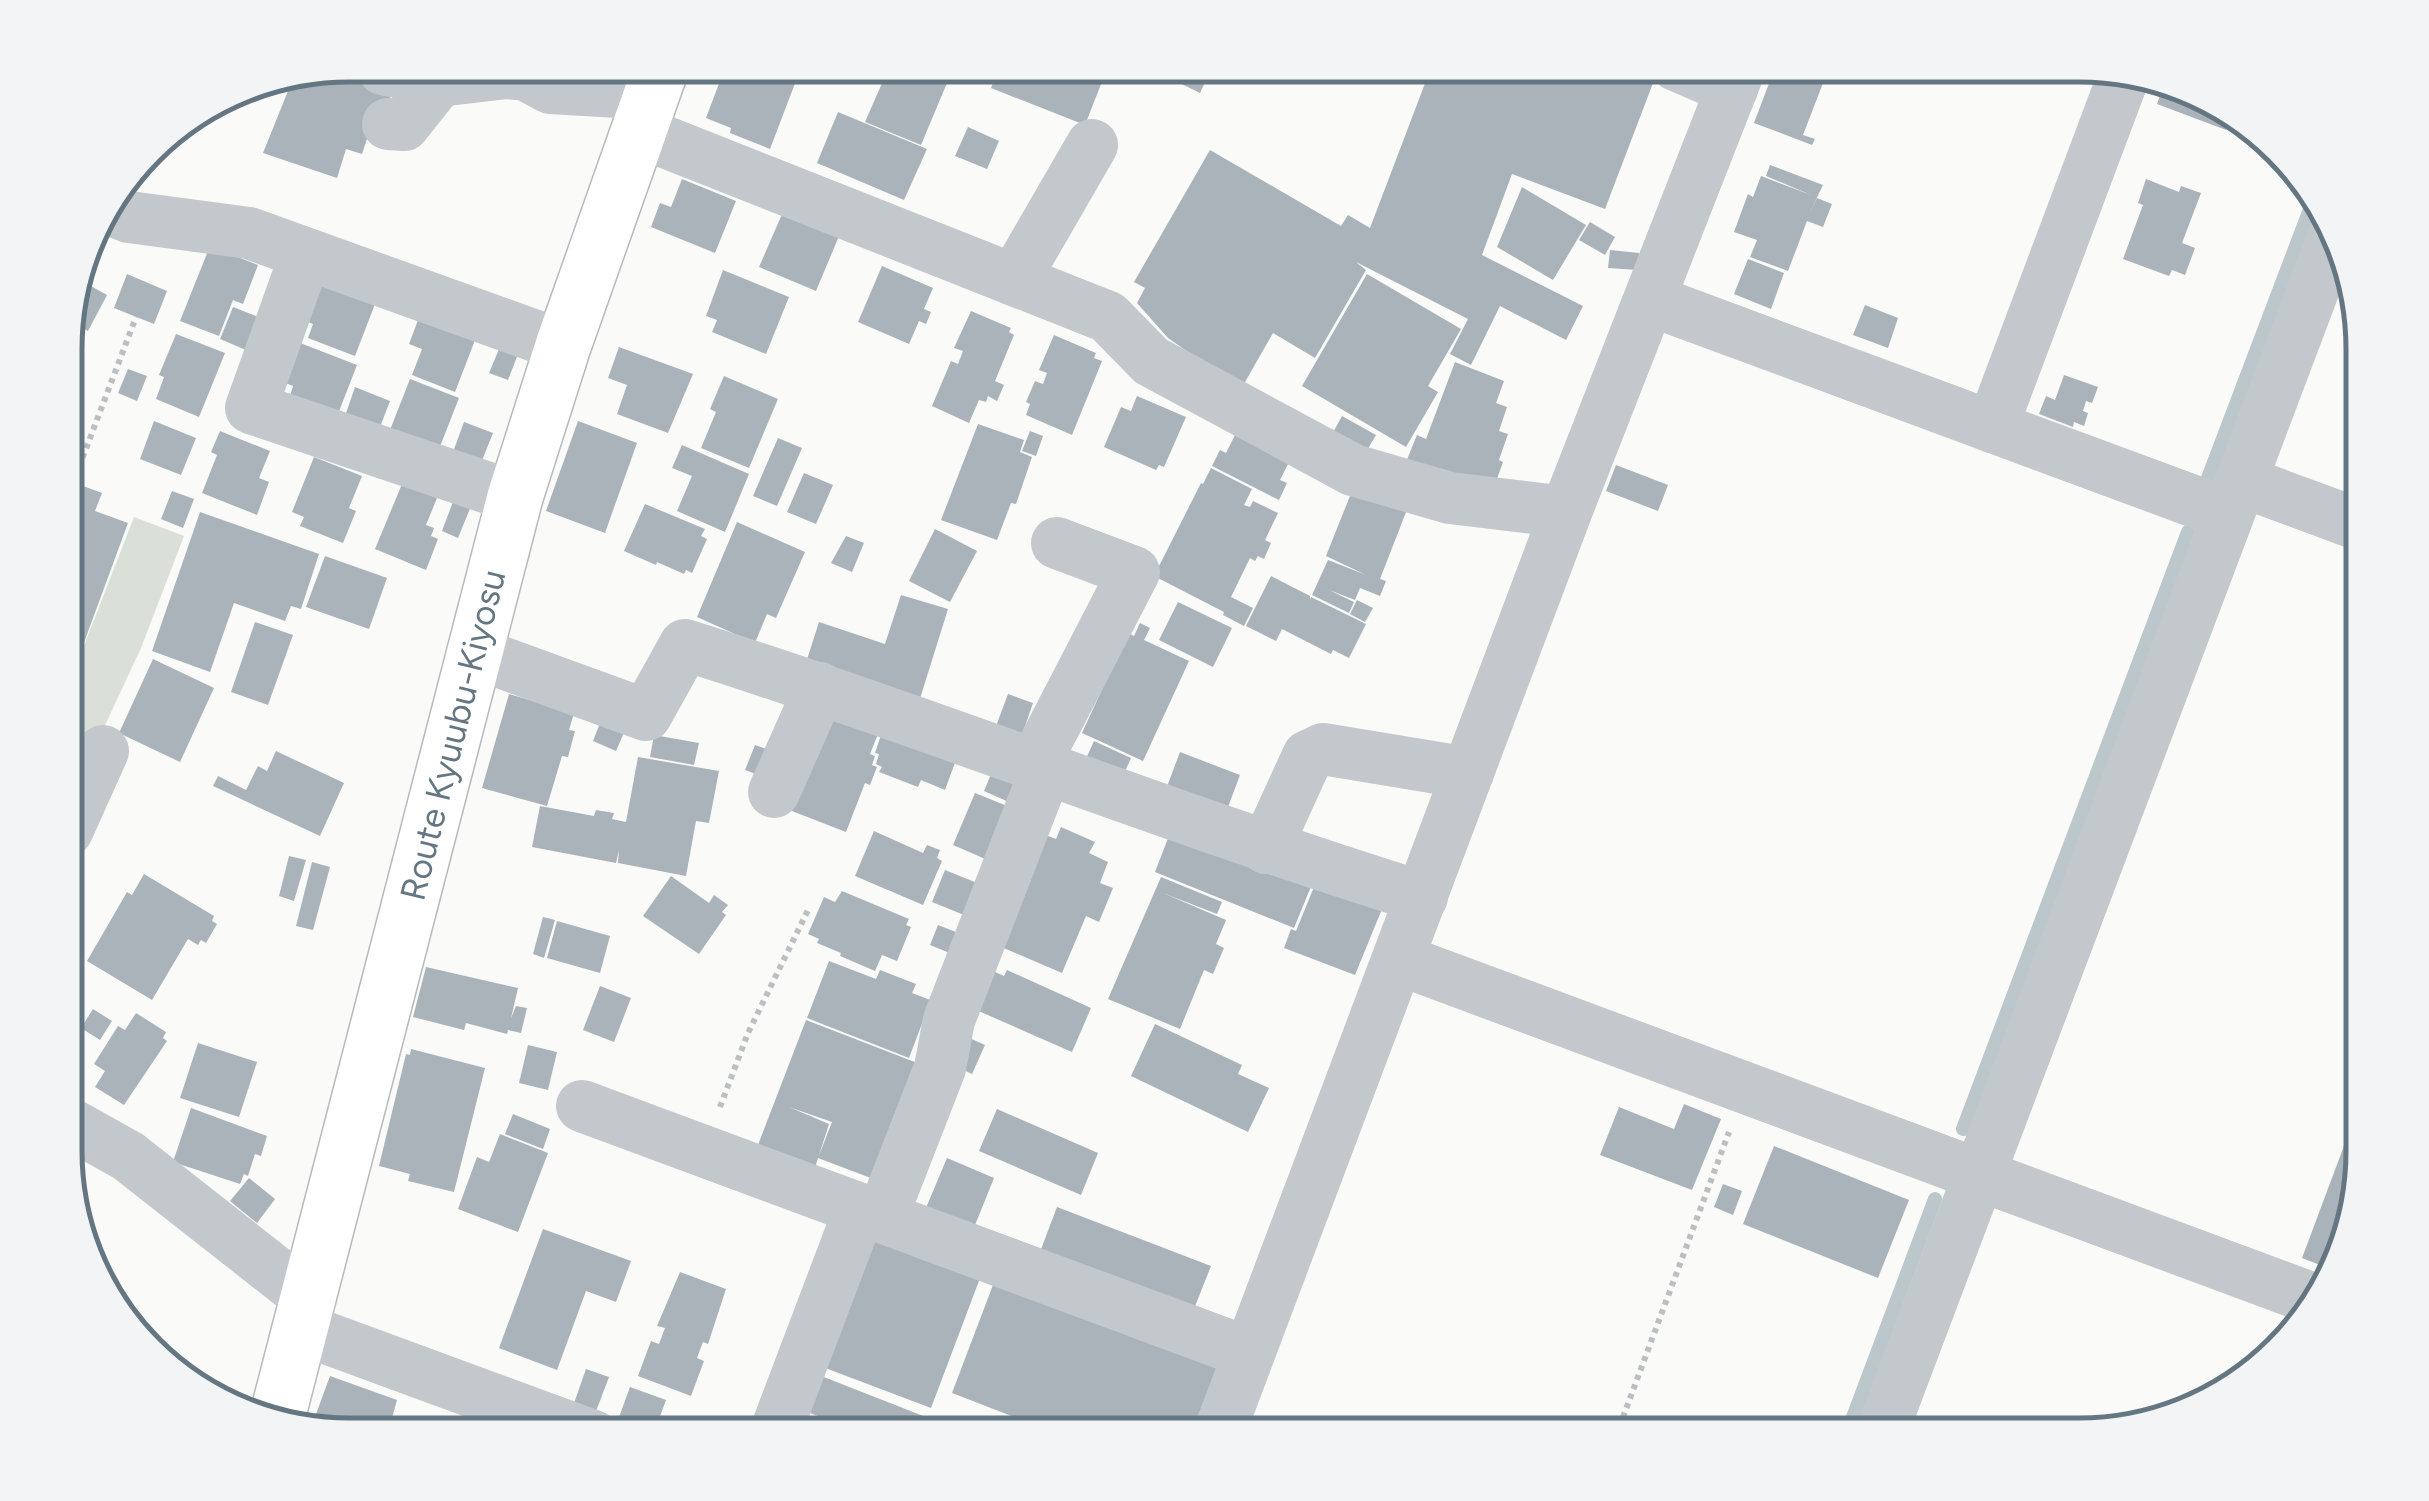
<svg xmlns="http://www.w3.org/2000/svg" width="2429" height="1501" font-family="Figtree,sans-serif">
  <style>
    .green { fill: #dadfd7 }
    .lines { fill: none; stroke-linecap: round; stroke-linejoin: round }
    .stream { stroke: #bbc7cb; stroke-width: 14 }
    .building { fill: #aab3b9 }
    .major-casing { stroke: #b5babe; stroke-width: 58 }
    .path { stroke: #bbbfc2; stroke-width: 6; stroke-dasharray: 5 5; stroke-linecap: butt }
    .minor { stroke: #c3c8cc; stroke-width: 52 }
    .major { stroke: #fff; stroke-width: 55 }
    .labels { text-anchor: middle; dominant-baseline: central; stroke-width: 10; stroke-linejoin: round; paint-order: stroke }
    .street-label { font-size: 35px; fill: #657683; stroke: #fff }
    .rim { fill: none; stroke: #657683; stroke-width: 5 }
  </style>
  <rect width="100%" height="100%" fill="#fafaf8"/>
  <polygon class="green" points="134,517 184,536 141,648 93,751 67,741 67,657 78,661"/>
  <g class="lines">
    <g class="stream">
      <polyline points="2205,486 2315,196"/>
      <polyline points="1963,1129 2188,532"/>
      <polyline points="1846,1436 1935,1199"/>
    </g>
  </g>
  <g class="building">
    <polygon points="350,65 368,65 395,82 378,133 370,130 362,154 346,149 337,178 263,153 294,76"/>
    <polygon points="726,65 802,65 770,149 730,133 731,128 706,118"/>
    <polygon points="890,65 904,65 947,83 921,145 865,122"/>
    <polygon points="1000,65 1115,65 1109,80 1078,68 1103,79 1085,125 991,88"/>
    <polygon points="1143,65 1213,65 1200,93"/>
    <polygon points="1432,65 1645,65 1658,70 1605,209 1512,174 1482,255 1583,306 1566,340 1500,306 1471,365 1450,354 1468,319 1356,262 1366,270 1315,358 1273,333 1241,389 1168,338 1137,303 1145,288 1134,282 1210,150 1341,226 1348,215 1370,228"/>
    <polygon points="1776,65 1814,65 1828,70 1803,135 1815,139 1812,145 1754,123"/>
    <polygon points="2162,90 2233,111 2226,130 2157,104"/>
    <polygon points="838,112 927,149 904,200 817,163"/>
    <polygon points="968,127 999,141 987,169 955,156"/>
    <polygon points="1770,165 1823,185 1808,216 1817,198 1832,204 1823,227 1807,221 1788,271 1750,257 1757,240 1734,232 1748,194 1753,197 1761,176 1811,195 1766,176"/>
    <polygon points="682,179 736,201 715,253 651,227 660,203 671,207"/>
    <polygon points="2146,179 2179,192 2181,186 2201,193 2182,243 2195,248 2185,275 2172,270 2169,276 2123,259 2143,205 2138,203"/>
    <polygon points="1522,187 1586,225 1553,280 1497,247"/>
    <polygon points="783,212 839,236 816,291 759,267"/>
    <polygon points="1590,222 1615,237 1605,255 1579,240"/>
    <polygon points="210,246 258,265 243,304 233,300 219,336 180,321"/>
    <polygon points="1610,250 1639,253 1638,270 1608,268"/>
    <polygon points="1748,259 1784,273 1771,309 1734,294"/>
    <polygon points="882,266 933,288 924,309 931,312 926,324 919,321 909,344 858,322"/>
    <polygon points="723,270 789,297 766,354 712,332 717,320 706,316"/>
    <polygon points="127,274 167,291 154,324 114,308"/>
    <polygon points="1367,274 1461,329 1428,386 1438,392 1406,447 1302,386"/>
    <polygon points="78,279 107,295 88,331 67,320"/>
    <polygon points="318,282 375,304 355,356 308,338 313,324 303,320"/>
    <polygon points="1865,305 1898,318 1888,348 1853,335"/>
    <polygon points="233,307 266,320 253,353 220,339"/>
    <polygon points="971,311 1011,328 1009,332 1014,335 995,381 1004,385 997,401 988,396 986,402 979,400 969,423 932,406 951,361 958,364 963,351 954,348"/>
    <polygon points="421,312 477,335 455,392 412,375 422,349 409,344"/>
    <polygon points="176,334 225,353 199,417 156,399 164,377 159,375"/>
    <polygon points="1054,335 1096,353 1094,358 1102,361 1072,435 1026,415 1030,404 1026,402 1035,381 1043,384 1047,373 1039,370"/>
    <polygon points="295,341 357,365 336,419 290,396 293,386 280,381"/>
    <polygon points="502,342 520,349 508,380 489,373"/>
    <polygon points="619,347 693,374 668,433 617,414 627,385 608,378"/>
    <polygon points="1455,362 1504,381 1496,403 1507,407 1499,431 1508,434 1499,460 1503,462 1494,487 1406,462 1417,435 1426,439"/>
    <polygon points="128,369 147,376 137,401 118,393"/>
    <polygon points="2064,375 2098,387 2092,403 2086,401 2083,411 2088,413 2084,426 2074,422 2073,427 2039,414 2046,396 2055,400"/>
    <polygon points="724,376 778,399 749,468 701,448 716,412 710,409"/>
    <polygon points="410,379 459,398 439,449 390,430"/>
    <polygon points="355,387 390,401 377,435 343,422"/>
    <polygon points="1137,396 1186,417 1164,467 1159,465 1156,470 1104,447 1121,407 1131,411"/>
    <polygon points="1342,416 1376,435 1363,457 1330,438"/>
    <polygon points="154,421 196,438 181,475 140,459"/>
    <polygon points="578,421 637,443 605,533 546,511"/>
    <polygon points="464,422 493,433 481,463 453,452"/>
    <polygon points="978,424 1024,440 1020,452 1032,457 1016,504 1011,503 997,540 941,520"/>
    <polygon points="220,431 270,451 259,478 269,482 257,515 202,493 217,455 211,452"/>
    <polygon points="1030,431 1043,436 1036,456 1022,451"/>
    <polygon points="1237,431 1291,458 1280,480 1287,483 1279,500 1212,466 1220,450 1226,453"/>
    <polygon points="778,438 802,448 777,506 753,496"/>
    <polygon points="682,445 749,474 725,532 677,511 692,476 672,468"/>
    <polygon points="314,457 362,476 349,508 356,511 343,543 300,526 304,517 292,512"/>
    <polygon points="1616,465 1668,485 1658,511 1606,491"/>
    <polygon points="1211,468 1252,489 1244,505 1250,507 1253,501 1278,513 1265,540 1271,543 1264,559 1258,556 1255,561 1250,558 1231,597 1253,608 1244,626 1223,615 1224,612 1154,576 1201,483 1203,484"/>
    <polygon points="804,473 833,485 816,524 787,512"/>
    <polygon points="67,480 102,493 95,511 128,523 82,648 77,646 74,654 67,651"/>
    <polygon points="402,484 437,498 426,525 434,528 431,536 438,539 426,570 375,549"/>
    <polygon points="1354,486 1408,507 1380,579 1386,581 1380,596 1360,588 1355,600 1329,590 1354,602 1349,613 1312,595 1328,560 1366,575 1326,556"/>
    <polygon points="172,491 194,499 183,528 161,519"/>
    <polygon points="454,499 471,506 458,538 442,531"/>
    <polygon points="645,504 705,529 701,536 707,539 692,573 686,570 684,574 657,562 656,565 624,551"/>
    <polygon points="200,512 319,554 301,609 291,606 285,621 234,603 210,672 152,651"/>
    <polygon points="737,522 805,552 776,618 767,614 755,643 697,617"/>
    <polygon points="935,529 977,551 950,602 909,581"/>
    <polygon points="846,536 864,543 852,572 831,563"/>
    <polygon points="325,556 387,578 369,629 306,607"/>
    <polygon points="1271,576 1310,596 1310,600 1311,597 1366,624 1349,658 1333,650 1331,654 1282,629 1276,641 1246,626"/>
    <polygon points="901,595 948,609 918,705 804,669 819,622 885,644"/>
    <polygon points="1357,600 1373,608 1365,622 1350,614"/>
    <polygon points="1178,602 1232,628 1213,667 1159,640"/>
    <polygon points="255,622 293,635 268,705 231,692"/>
    <polygon points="1140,623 1150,628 1144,640 1189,661 1143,761 1082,733 1128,633 1134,636"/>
    <polygon points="153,659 214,688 180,762 119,733"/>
    <polygon points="509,694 574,713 569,730 575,731 568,757 562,756 547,806 482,788"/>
    <polygon points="1008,694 1033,703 1021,738 995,729"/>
    <polygon points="822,712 878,734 870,754 875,756 872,765 877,767 870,785 865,783 846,832 784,808"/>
    <polygon points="602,718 626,728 616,751 593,741"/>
    <polygon points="883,729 960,749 945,790 921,780 918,787 879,772 882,767 876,764 879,754 875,753"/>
    <polygon points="654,735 699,743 694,765 650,757"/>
    <polygon points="1094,741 1131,758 1121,780 1084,763"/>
    <polygon points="755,745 775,752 765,777 745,770"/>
    <polygon points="276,751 344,783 320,836 213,786 218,776 246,790 258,766 267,771"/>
    <polygon points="1180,752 1240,775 1225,815 1165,792"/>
    <polygon points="638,757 719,771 709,823 696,821 686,876 618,863 619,850 616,863 532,847 540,806 594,816 596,810 614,813 612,819 626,822"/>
    <polygon points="994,767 1021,779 1011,803 984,791"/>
    <polygon points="975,793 1012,808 990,861 953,845"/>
    <polygon points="1061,827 1095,842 1089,853 1108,862 1100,883 1113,888 1099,922 1086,916 1062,973 992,943 1038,832 1056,839"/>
    <polygon points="1172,828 1312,884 1294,928 1155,872"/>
    <polygon points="874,831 923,853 927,845 940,850 937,858 942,861 923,905 855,876"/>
    <polygon points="289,856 306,860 294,901 279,896"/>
    <polygon points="312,862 330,867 313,930 296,926"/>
    <polygon points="945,870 982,885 969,917 932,902"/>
    <polygon points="144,874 214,916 212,921 217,924 206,943 201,940 198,945 188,939 152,1000 87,961 127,892 132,895"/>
    <polygon points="671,876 709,903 714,895 728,905 722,912 726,915 699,954 643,916"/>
    <polygon points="1161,877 1222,902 1217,914 1163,893 1226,920 1216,944 1224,948 1213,974 1204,970 1180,1029 1108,999"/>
    <polygon points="1316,882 1382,909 1355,975 1284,948 1291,929 1296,931"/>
    <polygon points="842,891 909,919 906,925 911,927 897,961 882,955 875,971 840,956 841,953 817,943 819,939 808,934 824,897 835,902"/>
    <polygon points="543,917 555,920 544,958 533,954"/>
    <polygon points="557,921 610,936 600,973 547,958"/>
    <polygon points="938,925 961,934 952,954 930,945"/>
    <polygon points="829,961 876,979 880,970 916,984 912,993 941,1004 923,1021 909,1058 807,1018"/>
    <polygon points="982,966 1004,976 1007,970 1091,1008 1072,1052 965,1005"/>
    <polygon points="426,967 518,988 511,1018 516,1006 527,1008 521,1033 508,1030 507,1034 466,1023 464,1030 413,1017"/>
    <polygon points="600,986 631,998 614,1042 583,1030"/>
    <polygon points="93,1009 112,1021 100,1040 81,1028"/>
    <polygon points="136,1013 166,1032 163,1038 167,1041 124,1105 95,1087 105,1071 94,1064 118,1026 125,1030"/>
    <polygon points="806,1020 925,1066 876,1180 818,1158 832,1122 789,1107 829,1124 811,1180 753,1158"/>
    <polygon points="1155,1024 1242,1065 1238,1074 1269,1088 1248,1132 1131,1076"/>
    <polygon points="965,1036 985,1045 972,1074 953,1065"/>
    <polygon points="198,1043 257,1062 239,1117 180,1098"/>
    <polygon points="528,1045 557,1052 548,1090 519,1083"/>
    <polygon points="411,1049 485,1068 454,1192 408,1181 410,1174 379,1166 406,1054 410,1055"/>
    <polygon points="2363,1095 2363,1169 2330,1269 2302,1258"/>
    <polygon points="1684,1104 1721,1119 1692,1190 1600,1155 1619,1107 1674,1129"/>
    <polygon points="191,1108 267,1136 261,1156 255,1154 248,1176 244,1174 240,1184 173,1162"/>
    <polygon points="997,1109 1098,1153 1081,1195 979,1151"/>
    <polygon points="513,1114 550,1129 543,1149 505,1134"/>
    <polygon points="500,1134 548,1153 518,1232 458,1209 477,1157 489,1162"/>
    <polygon points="1774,1146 1909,1200 1878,1278 1743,1224"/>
    <polygon points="947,1158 994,1178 971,1235 923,1215"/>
    <polygon points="249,1178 275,1199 257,1223 230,1201"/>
    <polygon points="1723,1184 1742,1191 1733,1215 1714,1207"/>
    <polygon points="1057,1207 1211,1266 1190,1319 1037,1260"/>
    <polygon points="863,1228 982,1273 931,1408 812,1363"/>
    <polygon points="543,1229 631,1261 616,1302 586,1291 557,1370 499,1348"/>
    <polygon points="680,1272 726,1289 708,1344 703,1342 697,1358 704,1361 691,1396 638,1376 651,1341 659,1344 665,1328 657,1326"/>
    <polygon points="996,1277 1220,1363 1193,1436 1063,1436 952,1393"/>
    <polygon points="586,1369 609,1377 595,1414 573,1406"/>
    <polygon points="811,1372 936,1421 930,1436 870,1436 797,1408"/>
    <polygon points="330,1376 397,1400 387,1436 349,1436 312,1425"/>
    <polygon points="630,1387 666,1400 654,1433 618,1420"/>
  </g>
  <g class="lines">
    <g class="major-casing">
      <polyline id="major" points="278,1414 515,497 563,346 662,65"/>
    </g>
    <g class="path">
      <polyline points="67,450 85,453"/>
      <polyline points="79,467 136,317"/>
      <polyline points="720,1107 748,1033 809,908"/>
      <polyline points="1616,1436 1729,1132"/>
    </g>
    <g class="minor">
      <polyline points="1676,65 1732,89"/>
      <polyline points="383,69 439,81 507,73 526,75 550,88 653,94"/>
      <polyline points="388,124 404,125 439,81"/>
      <polyline points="640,132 1108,317 1151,361 1353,470 1450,498 1566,512"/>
      <polyline points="106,208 129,217 249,233 563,346"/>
      <polyline points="306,254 251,408 515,497"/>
      <polyline points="1014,280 1092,145"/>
      <polyline points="1650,300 2228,514"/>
      <polyline points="1992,427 2123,78"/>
      <polyline points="2241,481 2363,526"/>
      <path d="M473,652L646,715L685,645C933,723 1174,820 1422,897"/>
      <polyline points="1035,763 1134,572 1057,543"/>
      <polyline points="774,792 820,688"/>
      <polyline points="67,831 103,751"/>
      <polyline points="1266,848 1308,756 1323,749 1468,773"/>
      <polyline points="1398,959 2319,1301"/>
      <polyline points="582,1106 860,1209"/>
      <polyline points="67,1122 128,1156 310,1299"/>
      <polyline points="882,1217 940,1068 949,1020 1047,767"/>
      <polyline points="302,1329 593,1436"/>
      <polyline points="1881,1435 2334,235"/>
      <polyline points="774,1436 860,1209 1249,1353"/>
      <polyline points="1218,1436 1566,512 1741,65"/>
    </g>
    <use href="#major" class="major"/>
  </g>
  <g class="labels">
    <g class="street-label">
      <text transform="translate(453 735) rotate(-76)">Route Kyuubu-Kiyosu</text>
    </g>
  </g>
  <path d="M0 0H2429V1501H0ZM349 82H2079A267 267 0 0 1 2346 349V1151A267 267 0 0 1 2079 1418H349A267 267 0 0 1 82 1151V349A267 267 0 0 1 349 82Z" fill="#f3f4f5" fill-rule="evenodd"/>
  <path class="rim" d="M349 82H2079A267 267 0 0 1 2346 349V1151A267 267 0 0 1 2079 1418H349A267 267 0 0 1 82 1151V349A267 267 0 0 1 349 82Z"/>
</svg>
